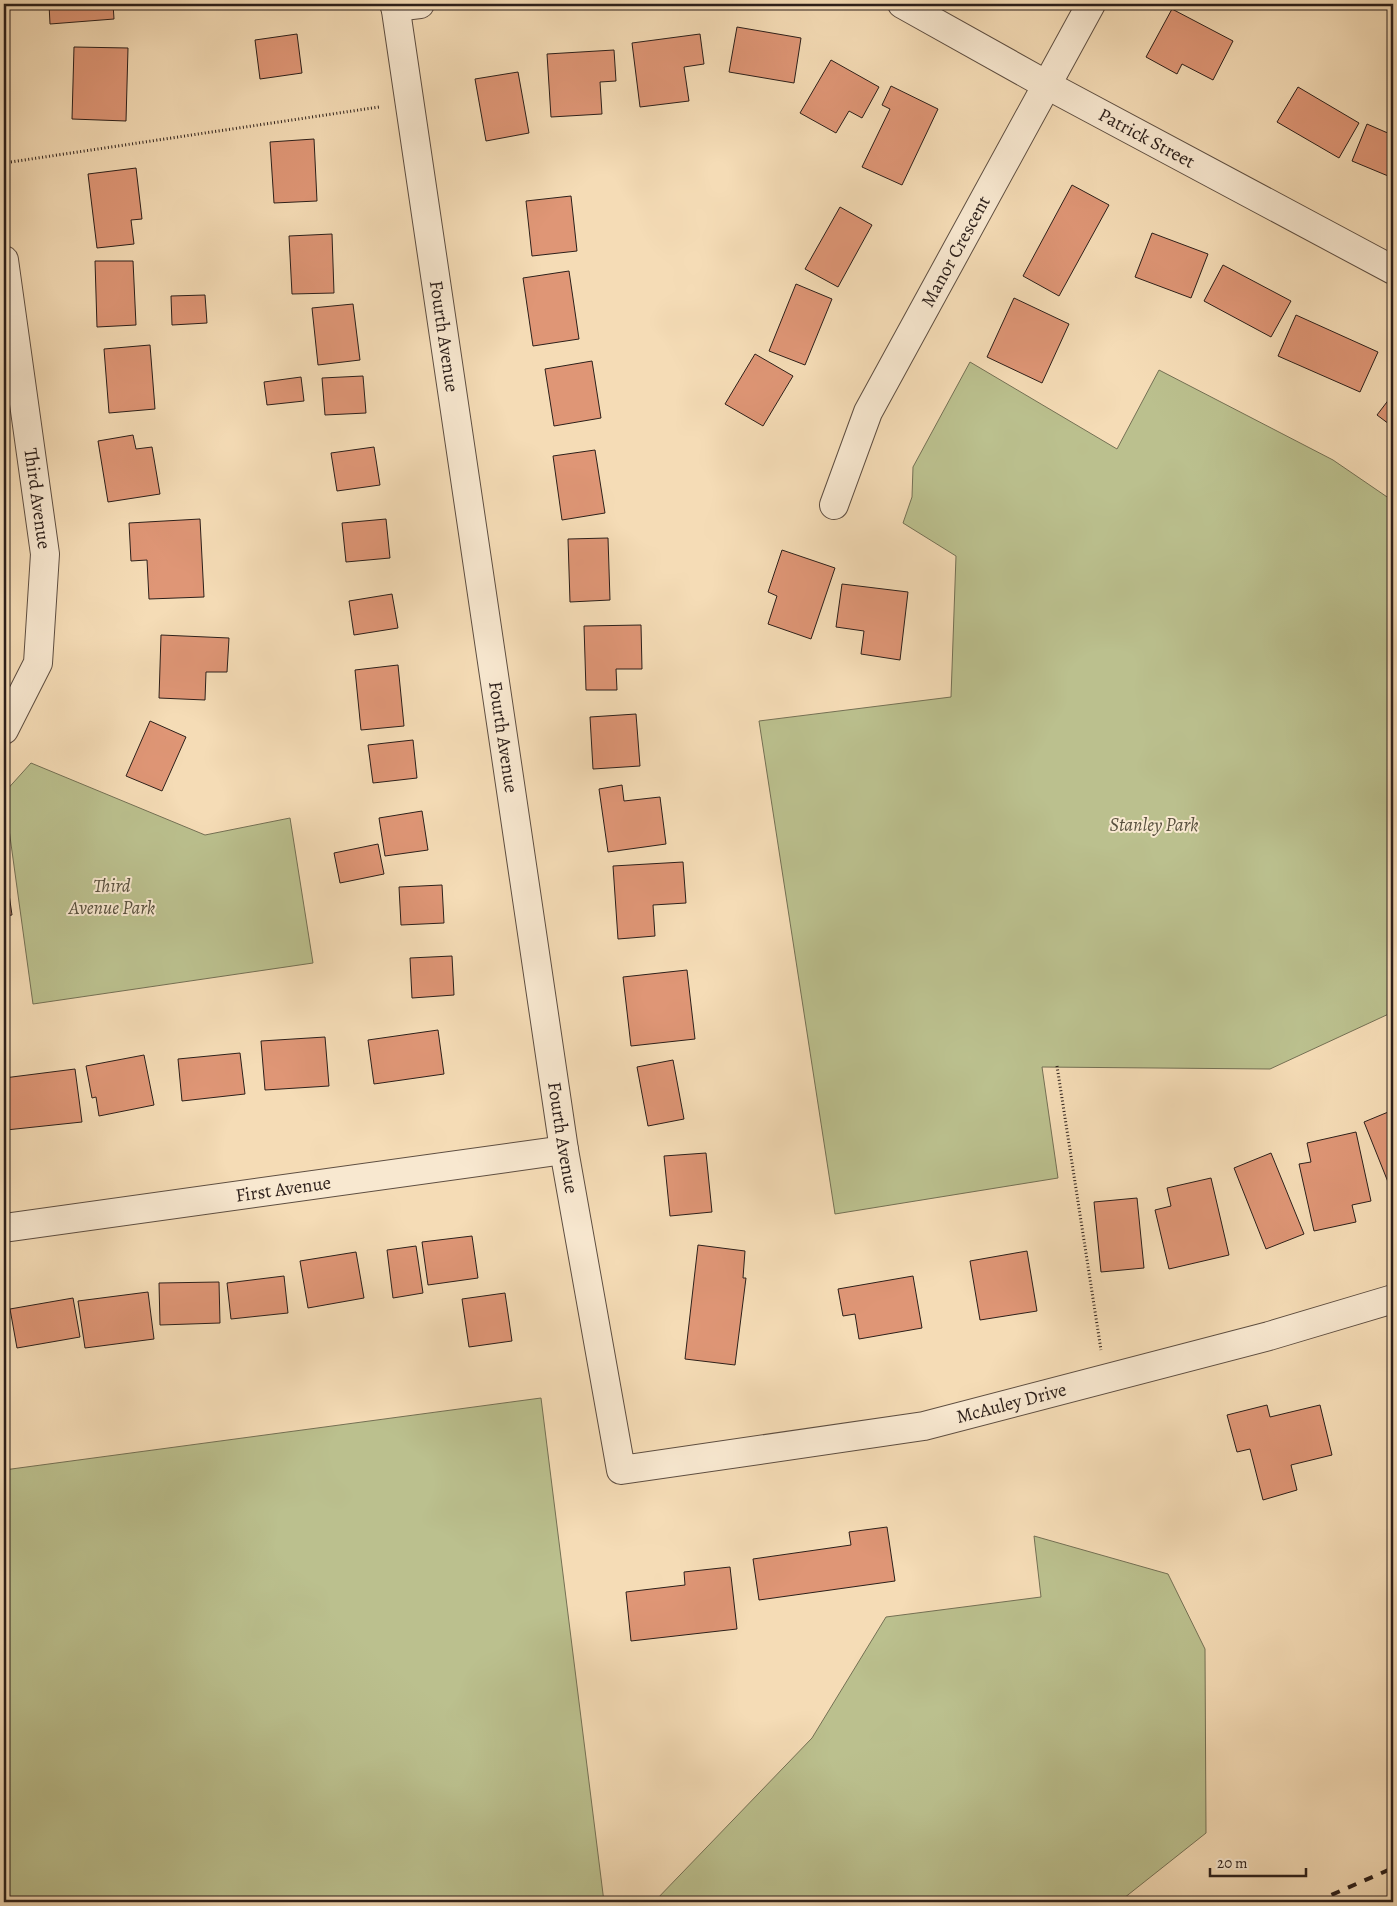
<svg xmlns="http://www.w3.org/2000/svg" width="1397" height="1906" font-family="Alegreya,serif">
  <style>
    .green { fill: #bbc08e; stroke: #747054 }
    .building { fill: #df9676; stroke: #2c1f1a }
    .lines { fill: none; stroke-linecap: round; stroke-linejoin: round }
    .minor-casing { stroke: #5e4e41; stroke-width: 30 }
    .path { stroke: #2c1f1a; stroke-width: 3; stroke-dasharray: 1 2.5; stroke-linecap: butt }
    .minor { stroke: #f8e8d0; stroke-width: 28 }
    .rail { stroke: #2c1f1a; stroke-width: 4; stroke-dasharray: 9 9; stroke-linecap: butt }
    .labels { text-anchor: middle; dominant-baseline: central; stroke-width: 4; stroke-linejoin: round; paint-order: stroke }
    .street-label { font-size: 19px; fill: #2c1f1a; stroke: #f8e8d0 }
    .park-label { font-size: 19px; font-style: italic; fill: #574f3d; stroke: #f8e8d0 }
  </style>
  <rect width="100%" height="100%" fill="#f5dcb6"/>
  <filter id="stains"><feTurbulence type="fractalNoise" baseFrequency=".004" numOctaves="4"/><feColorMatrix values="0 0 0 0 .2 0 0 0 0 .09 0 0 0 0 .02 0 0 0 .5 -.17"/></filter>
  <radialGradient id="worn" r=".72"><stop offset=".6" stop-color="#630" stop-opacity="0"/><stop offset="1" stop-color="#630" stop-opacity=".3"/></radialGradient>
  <g class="green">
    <polygon points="970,362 1117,449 1159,370 1333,460 1393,501 1393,1012 1270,1069 1042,1067 1058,1178 835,1214 759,721 951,697 956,556 903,523 912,497 913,467"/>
    <polygon points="31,763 205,835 290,818 313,963 33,1004 4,793"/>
    <polygon points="541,1398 604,1902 4,1902 4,1470"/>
    <polygon points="1034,1536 1168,1574 1205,1649 1206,1833 1119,1902 654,1902 812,1738 886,1617 1041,1597"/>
  </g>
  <g class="building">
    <polygon points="49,4 113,4 114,19 50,24"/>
    <polygon points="1172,9 1233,41 1213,80 1182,64 1177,74 1146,57"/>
    <polygon points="737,27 801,38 794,83 729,72"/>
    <polygon points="297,34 302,73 260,79 255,40"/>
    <polygon points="700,34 704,64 684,67 689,101 640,107 632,43"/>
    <polygon points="74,47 128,48 126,121 72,119"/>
    <polygon points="614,50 616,81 600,82 602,114 551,117 547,54"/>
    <polygon points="831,60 879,87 862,118 849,111 836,133 800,113"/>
    <polygon points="518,72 529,133 486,141 475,79"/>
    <polygon points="891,86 938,109 902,185 862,167 890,109 882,105"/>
    <polygon points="1298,87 1359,123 1339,158 1277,122"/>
    <polygon points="1367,124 1390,134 1393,126 1393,178 1352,161"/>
    <polygon points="314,139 317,201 274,203 270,142"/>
    <polygon points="136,168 142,219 131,220 134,244 97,248 88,174"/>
    <polygon points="1072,185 1109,205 1059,296 1023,276"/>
    <polygon points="571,196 577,251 532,256 526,201"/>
    <polygon points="840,207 872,225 838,287 805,269"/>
    <polygon points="1152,233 1208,254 1191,298 1135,277"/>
    <polygon points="332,234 334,293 292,294 289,236"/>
    <polygon points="95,261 133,261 136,325 97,327"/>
    <polygon points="1223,265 1291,301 1271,337 1204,301"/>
    <polygon points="569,271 579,339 533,346 523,278"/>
    <polygon points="796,284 832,299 805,365 769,351"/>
    <polygon points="205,295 207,323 172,325 171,296"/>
    <polygon points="1014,298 1069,324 1042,383 987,357"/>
    <polygon points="353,304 360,360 318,365 312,308"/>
    <polygon points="1296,315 1378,352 1360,392 1278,356"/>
    <polygon points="150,345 155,409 109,413 104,349"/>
    <polygon points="755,354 793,376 763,426 725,404"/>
    <polygon points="592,361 601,418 554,426 545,369"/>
    <polygon points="363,376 366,413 325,415 322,378"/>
    <polygon points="301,377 304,401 267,405 264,382"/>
    <polygon points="1393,394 1393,427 1377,415"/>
    <polygon points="133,435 136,449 152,447 160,494 108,502 98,441"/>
    <polygon points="374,447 380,485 337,491 331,453"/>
    <polygon points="595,450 605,513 562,520 553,456"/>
    <polygon points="200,519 204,597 149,599 147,560 131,561 129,523"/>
    <polygon points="386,519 390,558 346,562 342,523"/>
    <polygon points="608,538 610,600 570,602 568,539"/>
    <polygon points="782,550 835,568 811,639 768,624 777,596 768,592"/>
    <polygon points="842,584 908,592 900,660 861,654 864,631 836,627"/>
    <polygon points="392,594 398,628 354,635 349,601"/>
    <polygon points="641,625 642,669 616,669 617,690 586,690 584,626"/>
    <polygon points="161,635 229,638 227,672 206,672 205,700 159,698"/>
    <polygon points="398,665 404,726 361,730 355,670"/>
    <polygon points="636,714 640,766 593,769 590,717"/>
    <polygon points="150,721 186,737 162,791 126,776"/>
    <polygon points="413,740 417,778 373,783 368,745"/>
    <polygon points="622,785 624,801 660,797 666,844 608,852 599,789"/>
    <polygon points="422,811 428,850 385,856 379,818"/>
    <polygon points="378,844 384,874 340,883 334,853"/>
    <polygon points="4,859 12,915 4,916"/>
    <polygon points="683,862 686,903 653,905 655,936 618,939 613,866"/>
    <polygon points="442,885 444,923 401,925 399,887"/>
    <polygon points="452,956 454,995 412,998 410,958"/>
    <polygon points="687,970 695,1039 631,1046 623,977"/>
    <polygon points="438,1030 444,1074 374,1084 368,1040"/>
    <polygon points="325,1037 329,1086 265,1090 261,1041"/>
    <polygon points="240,1053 245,1094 182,1101 178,1059"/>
    <polygon points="144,1055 154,1105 99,1116 96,1097 92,1098 86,1066"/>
    <polygon points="673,1060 684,1119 648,1126 637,1067"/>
    <polygon points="75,1069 82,1122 6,1130 4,1078"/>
    <polygon points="1393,1110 1393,1186 1390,1187 1364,1122"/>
    <polygon points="1356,1132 1371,1201 1352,1205 1356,1222 1314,1231 1299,1164 1311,1162 1307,1143"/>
    <polygon points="706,1153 712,1212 670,1216 664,1156"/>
    <polygon points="1271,1153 1304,1234 1266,1249 1234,1168"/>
    <polygon points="1211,1178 1229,1255 1169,1269 1155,1210 1171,1206 1167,1188"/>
    <polygon points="1137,1198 1144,1268 1101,1272 1094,1202"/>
    <polygon points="472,1236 478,1278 428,1285 422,1242"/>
    <polygon points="698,1245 745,1251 743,1278 746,1278 735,1365 685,1359"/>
    <polygon points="416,1246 423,1293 393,1298 387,1250"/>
    <polygon points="1027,1251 1037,1311 980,1320 970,1261"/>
    <polygon points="356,1252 364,1298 308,1308 300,1261"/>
    <polygon points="284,1276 288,1313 231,1319 227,1283"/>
    <polygon points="913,1276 922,1328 859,1339 855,1314 843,1316 838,1289"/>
    <polygon points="219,1282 220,1323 160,1325 159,1283"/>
    <polygon points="148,1292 154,1339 85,1348 78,1301"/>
    <polygon points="505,1293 512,1341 469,1347 462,1299"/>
    <polygon points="73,1298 80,1337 17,1348 10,1309"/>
    <polygon points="1393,1381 1393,1399 1389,1382"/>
    <polygon points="1267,1405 1270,1417 1320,1405 1332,1455 1291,1465 1297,1490 1263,1500 1250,1449 1237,1452 1227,1415"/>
    <polygon points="887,1527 895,1581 759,1600 753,1559 851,1545 849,1532"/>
    <polygon points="730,1567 737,1629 631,1641 626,1592 685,1585 684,1572"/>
  </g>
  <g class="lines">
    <g class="minor-casing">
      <g id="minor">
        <path id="s1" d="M395,4L564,1150L621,1470L924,1426L1269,1336L1393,1299"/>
        <path id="s2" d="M902,4L1047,85L1393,270"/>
        <polyline points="395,7 420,4"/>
        <path id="s3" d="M4,260L45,554L38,663L4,730"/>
        <path id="s4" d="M834,505L868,412L1091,4"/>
        <path id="s5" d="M4,1228L564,1150"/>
      </g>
    </g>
    <g class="path">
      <polyline points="4,163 379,107"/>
      <polyline points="1057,1066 1101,1350"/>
    </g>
    <use href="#minor" class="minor"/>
    <polyline class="rail" points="1315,1902 1393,1868"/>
  </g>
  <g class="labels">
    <g class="street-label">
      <text stroke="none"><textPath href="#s2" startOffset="279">Patrick Street</textPath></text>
      <text stroke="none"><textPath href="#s4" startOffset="282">Manor Crescent</textPath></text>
      <text stroke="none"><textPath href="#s1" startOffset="336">Fourth Avenue</textPath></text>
      <text stroke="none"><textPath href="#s3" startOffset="241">Third Avenue</textPath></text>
      <text stroke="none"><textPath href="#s1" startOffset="741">Fourth Avenue</textPath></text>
      <text stroke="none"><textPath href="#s1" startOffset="1146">Fourth Avenue</textPath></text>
      <text stroke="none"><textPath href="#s5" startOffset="282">First Avenue</textPath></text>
      <text stroke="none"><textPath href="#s1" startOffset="1880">McAuley Drive</textPath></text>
    </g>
    <g class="park-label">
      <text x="1154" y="825">Stanley Park</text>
      <text x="112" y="886">Third<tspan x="112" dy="22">Avenue Park</tspan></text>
    </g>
  </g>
  <rect width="1397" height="1906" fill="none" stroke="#f5dcb6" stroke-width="20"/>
  <rect x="5" y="5" width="1387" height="1896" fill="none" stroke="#2c1f1a" stroke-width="2.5"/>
  <rect x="10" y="10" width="1377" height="1886" fill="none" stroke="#2c1f1a"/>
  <path d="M1210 1868v8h96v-8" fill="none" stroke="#2c1f1a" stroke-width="2.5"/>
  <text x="1217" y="1868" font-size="15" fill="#2c1f1a" stroke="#f8e8d0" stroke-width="4" paint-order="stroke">20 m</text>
  <rect width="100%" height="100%" filter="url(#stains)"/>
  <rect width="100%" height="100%" fill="url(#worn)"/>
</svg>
